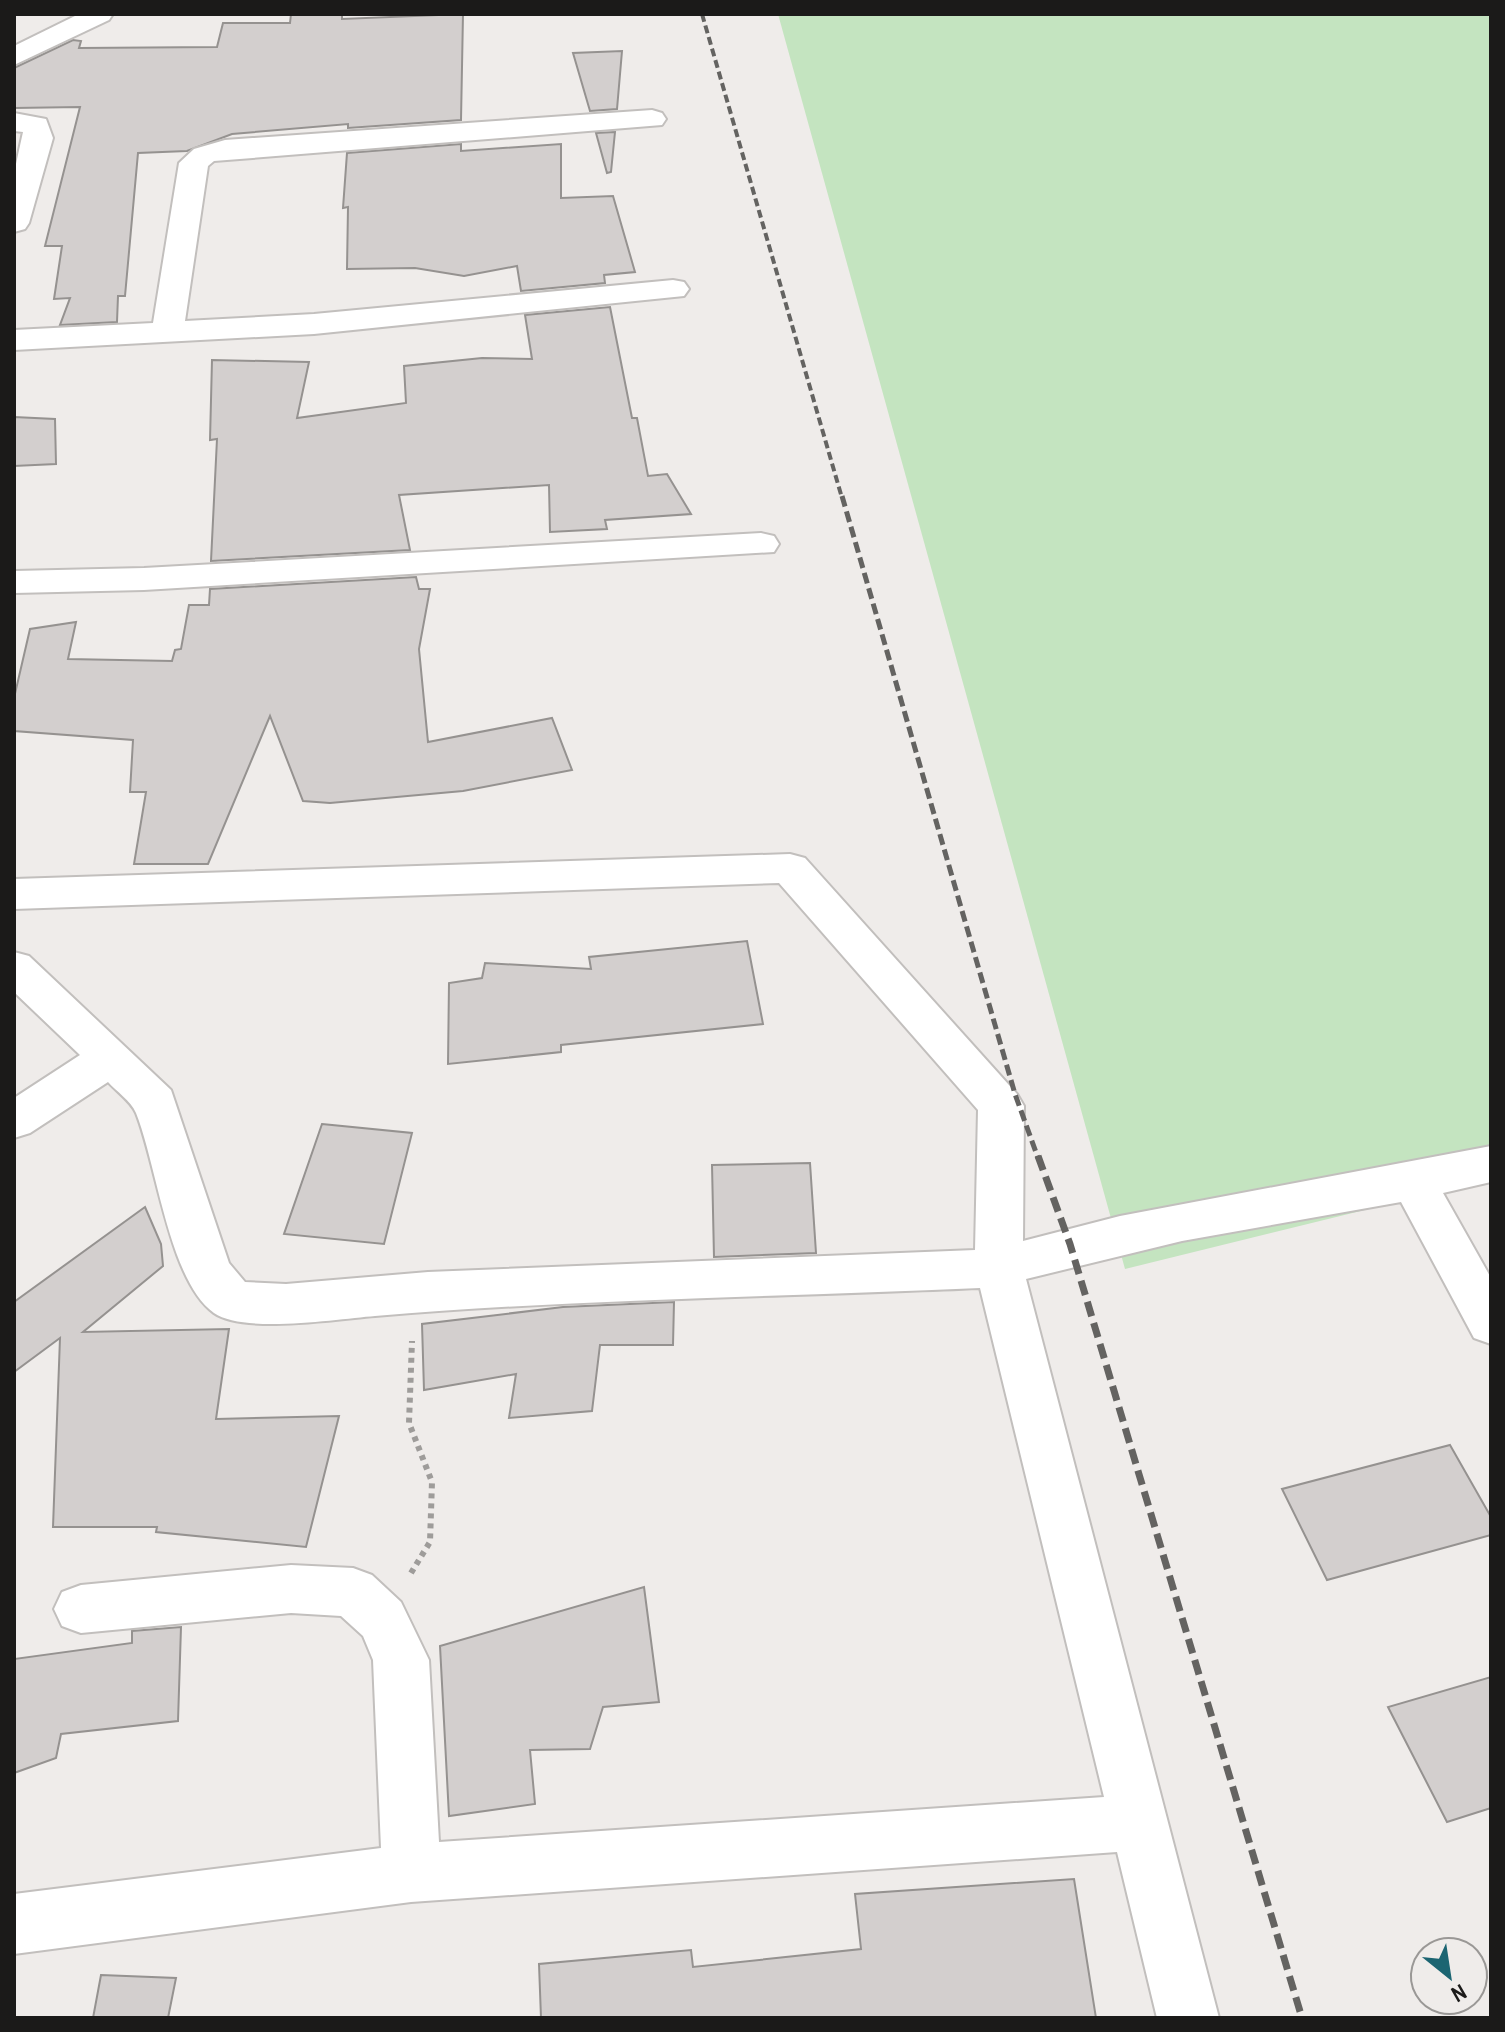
<svg xmlns="http://www.w3.org/2000/svg" width="1505" height="2032" font-family="'Archivo Narrow',sans-serif">
  <style>
    .green { fill: #c4e4c0 }
    .building { fill: #d3cfce; stroke: #959290; stroke-width: 2 }
    .lines { fill: none; stroke-linecap: round; stroke-linejoin: round }
    .street-casing { stroke: #c2bfbd; stroke-width: 4 }
    .path { stroke: #9e9c9a; stroke-width: 6; stroke-dasharray: 5 5; stroke-linecap: butt }
    .street { fill: #fff; fill-rule: evenodd }
    .rail-far2 { stroke: #646361; stroke-width: 4; stroke-dasharray: 8 4; stroke-linecap: butt }
    .rail-far1 { stroke: #646361; stroke-width: 5; stroke-dasharray: 11 5; stroke-linecap: butt }
    .rail { stroke: #646361; stroke-width: 7; stroke-dasharray: 15 7; stroke-linecap: butt }
  </style>
  <rect width="100%" height="100%" fill="#efecea"/>
  <polygon class="green" points="778,14 1491,14 1491,1179 1125,1269"/>
  <g class="building">
    <polygon points="291,14 342,14 342,19 463,14 461,120 348,128 348,124 232,134 187,151 138,153 125,296 118,296 117,322 60,325 70,298 54,299 62,246 45,246 80,107 14,108 14,68 73,40 81,41 79,48 217,47 223,23 290,23"/>
    <polygon points="622,51 617,109 590,111 573,53"/>
    <polygon points="615,132 611,172 607,173 596,133"/>
    <polygon points="461,144 461,151 561,144 561,198 613,196 635,272 604,275 605,283 521,291 517,266 464,276 415,268 347,269 348,207 343,208 347,153"/>
    <polygon points="610,307 632,418 637,418 648,476 667,474 691,514 605,520 607,529 550,532 549,485 399,495 410,550 211,561 217,439 210,440 212,360 309,362 297,418 406,403 404,366 482,358 532,359 525,315"/>
    <polygon points="14,417 55,419 56,464 14,466"/>
    <polygon points="416,577 419,589 430,589 419,649 428,742 552,718 572,770 463,791 330,803 303,801 270,716 208,864 134,864 146,792 130,792 133,740 14,731 14,698 30,629 76,622 68,659 172,661 175,650 181,649 189,605 209,605 210,589"/>
    <polygon points="747,941 763,1024 561,1045 561,1052 448,1064 449,983 482,978 485,963 591,969 589,957"/>
    <polygon points="322,1124 412,1133 384,1244 284,1234"/>
    <polygon points="810,1163 816,1253 714,1257 712,1165"/>
    <polygon points="145,1207 161,1244 163,1266 83,1332 229,1329 216,1419 339,1416 306,1547 156,1532 157,1527 53,1527 60,1338 14,1372 14,1302"/>
    <polygon points="674,1302 673,1345 600,1345 592,1411 509,1418 516,1374 424,1390 422,1324 563,1307"/>
    <polygon points="1450,1445 1491,1517 1491,1535 1327,1580 1282,1489"/>
    <polygon points="644,1587 659,1702 603,1707 590,1749 530,1750 535,1804 449,1816 440,1646"/>
    <polygon points="181,1627 178,1721 61,1734 56,1758 14,1773 14,1659 132,1643 132,1631"/>
    <polygon points="1491,1677 1491,1808 1447,1822 1388,1707"/>
    <polygon points="1074,1879 1096,2018 541,2018 539,1964 691,1950 693,1967 861,1949 855,1894"/>
    <polygon points="101,1975 176,1978 168,2018 93,2018"/>
  </g>
  <g class="lines">
    <g class="street-casing">
      <g id="street">
        <polygon points="79,14 113,14 109,20 14,65 14,46"/>
        <polygon points="652,110 662,113 666,119 662,125 214,161 208,166 185,321 314,314 673,280 684,282 689,289 684,296 314,334 14,350 14,330 153,323 179,163 194,149 225,140"/>
        <polygon points="14,113 46,119 53,138 29,223 25,229 14,232 14,173 23,132 14,131"/>
        <polygon points="761,533 774,536 779,544 774,552 144,590 14,593 14,571 144,568"/>
        <path d="M790,854L805,858L1017,1094L1024,1106L1023,1241L1120,1216L1491,1146V1182L1443,1193L1491,1278V1344L1474,1338L1401,1202L1182,1241L1026,1279L1219,2018H1157L1117,1852L411,1902L14,1954V1894L381,1848L373,1660L363,1636L341,1616L291,1613L81,1633L62,1626L54,1609L62,1592L81,1585L291,1565L353,1568L372,1575L401,1602L429,1660L439,1842L1104,1797L980,1288C779,1297 576,1299 375,1316C338,1319 244,1334 214,1313C169,1281 157,1165 136,1113C131,1101 116,1091 108,1082L30,1133L14,1138V1098L80,1055L14,992V952L29,956L171,1090L229,1263L245,1282L286,1284L428,1272L975,1250L978,1110L779,883L14,909V879Z"/>
      </g>
    </g>
    <polyline class="path" points="411,1573 430,1542 432,1482 409,1423 412,1341"/>
    <use href="#street" class="street"/>
    <polyline class="rail-far2" points="702,14 842,498"/>
    <polyline class="rail-far1" points="842,496 1015,1094 1038,1158"/>
    <polyline class="rail" points="1038,1156 1070,1244 1302,2018"/>
  </g>
  <rect width="1505" height="2032" fill="none" stroke="#1b1a19" stroke-width="32"/>
  <g transform="translate(1449 1976) rotate(150)"><circle r="38" fill="#efecea" stroke="#9a9896" stroke-width="2"/>
  <path d="M0-6L14 30L0 20L-14 30Z" fill="#1c6572"/>
  <text y="-12" font-size="22" font-weight="bold" text-anchor="middle" fill="#1b1a19">N</text>
  </g>
</svg>
